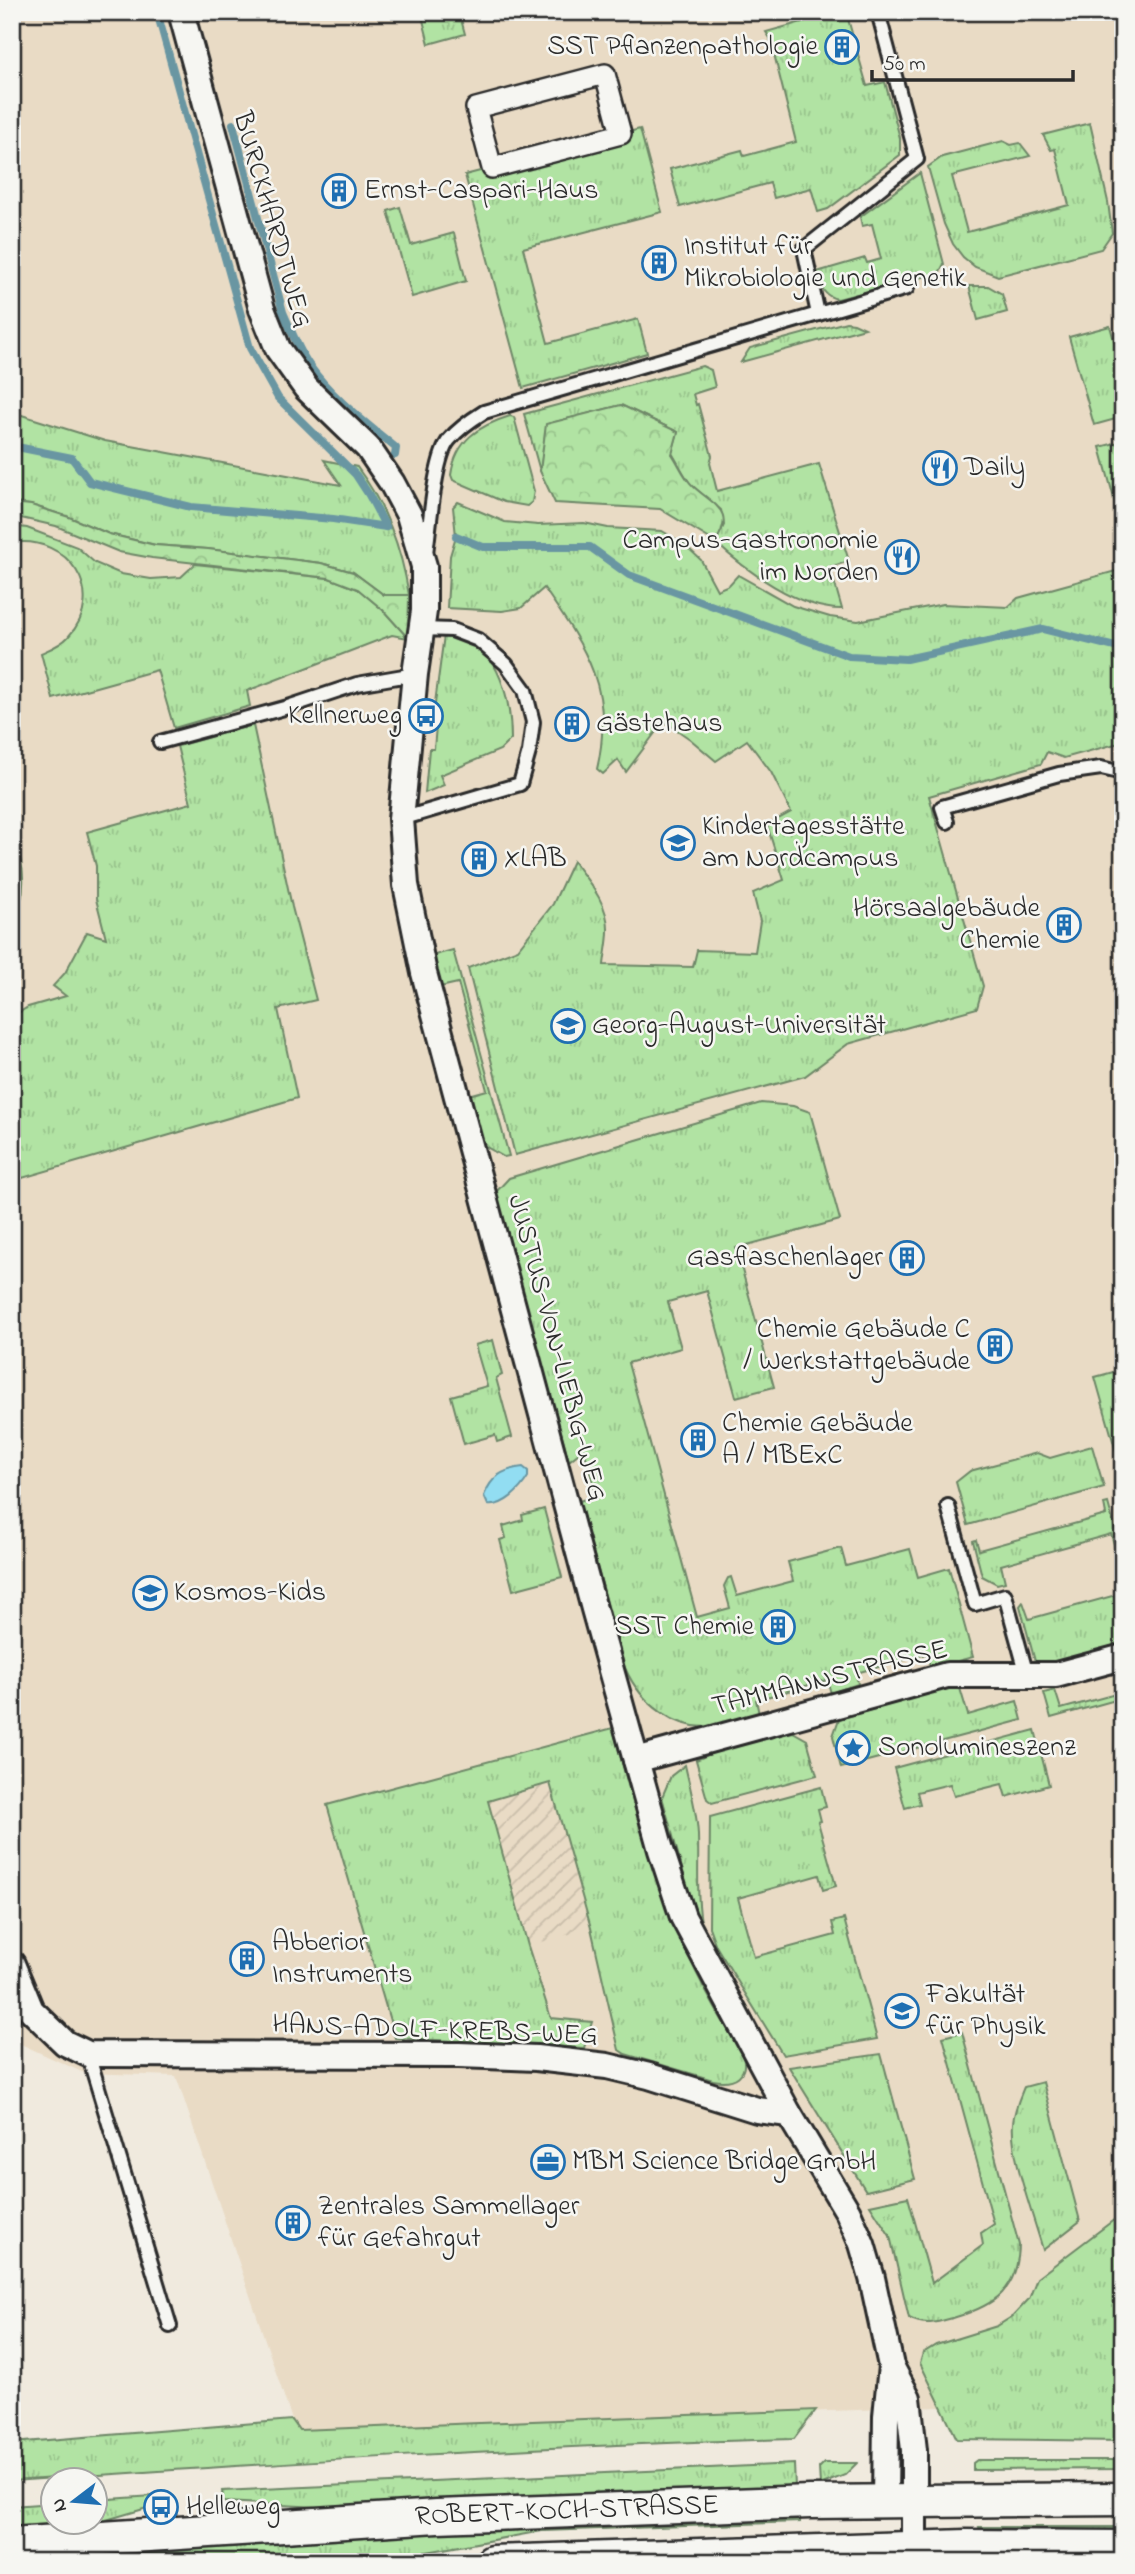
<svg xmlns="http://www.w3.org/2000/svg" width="1135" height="2574" font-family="'Indie Flower',sans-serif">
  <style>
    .built { fill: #e9dbc5 }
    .industrial { fill: url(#industrial-furrows) }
    .grass { fill: url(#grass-tufts); stroke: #6e8767; stroke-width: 2 }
    .park { fill: url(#park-crowns); stroke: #6e8767; stroke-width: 2 }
    .water { fill: #92ddf2; stroke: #6996a2; stroke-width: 2 }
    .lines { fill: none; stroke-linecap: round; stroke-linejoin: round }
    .stream { stroke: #6996a2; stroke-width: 8 }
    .service-casing { stroke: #2b2b2b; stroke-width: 18 }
    .pedestrian-casing { stroke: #2b2b2b; stroke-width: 24 }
    .minor-casing { stroke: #2b2b2b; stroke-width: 30 }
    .tertiary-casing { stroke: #2b2b2b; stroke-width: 37 }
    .service { stroke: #f6f6f2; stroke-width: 12 }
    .pedestrian { stroke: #f6f6f2; stroke-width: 19 }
    .minor { stroke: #f6f6f2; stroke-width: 24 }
    .tertiary { stroke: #f6f6f2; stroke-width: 32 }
    .labels { text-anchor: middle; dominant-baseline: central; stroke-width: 5; stroke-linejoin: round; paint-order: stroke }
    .poi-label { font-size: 28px; fill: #2b2b2b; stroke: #f6f6f2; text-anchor: start }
    .street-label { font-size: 28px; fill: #2b2b2b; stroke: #f6f6f2 }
  </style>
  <defs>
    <pattern id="industrial-furrows" width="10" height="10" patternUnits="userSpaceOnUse" patternTransform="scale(1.75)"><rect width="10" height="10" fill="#e9dbc5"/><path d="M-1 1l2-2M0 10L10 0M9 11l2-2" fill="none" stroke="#c8bca9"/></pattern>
    <pattern id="grass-tufts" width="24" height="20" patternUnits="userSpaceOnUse" patternTransform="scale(1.75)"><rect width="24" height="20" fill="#b1e3a3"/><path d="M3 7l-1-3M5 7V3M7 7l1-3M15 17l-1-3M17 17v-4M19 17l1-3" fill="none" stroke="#98c38c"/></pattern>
    <pattern id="park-crowns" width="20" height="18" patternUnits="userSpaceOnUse" patternTransform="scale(1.75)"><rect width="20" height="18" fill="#b1e3a3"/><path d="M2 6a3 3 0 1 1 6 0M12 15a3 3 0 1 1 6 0" fill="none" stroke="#98c38c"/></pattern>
  </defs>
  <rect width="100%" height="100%" fill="#f0eade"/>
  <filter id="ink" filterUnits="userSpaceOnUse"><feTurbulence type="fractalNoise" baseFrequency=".0143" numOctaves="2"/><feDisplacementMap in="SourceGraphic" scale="14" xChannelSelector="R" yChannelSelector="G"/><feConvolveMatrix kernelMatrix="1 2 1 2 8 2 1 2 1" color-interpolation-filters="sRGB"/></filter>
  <g filter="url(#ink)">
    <polygon class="built" points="12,12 1123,12 1123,2397 940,2407 299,2430 292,2420 176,2076 84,2073 12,2040"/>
    <polygon class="industrial" points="551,1783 591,1928 528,1946 488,1801"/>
    <g class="grass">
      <polygon points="421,12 459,12 465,34 429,44"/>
      <polygon points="819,12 846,12 867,86 885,82 900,138 900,155 828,209 818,212 811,188 774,198 770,183 680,207 670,169 742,150 744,156 796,142 770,38 766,32 820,17"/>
      <polygon points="1090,123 1108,202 1112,233 1101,249 998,276 975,267 963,257 953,244 944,224 928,167 942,157 1003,141 1011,145 1020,143 1030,156 952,176 967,232 1069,205 1055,149 1051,150 1043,135"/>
      <polygon points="640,129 662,212 523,248 548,343 638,319 647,353 523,388 465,175"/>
      <path d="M920,173L944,264L939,273L838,299C822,296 821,286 817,272L865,258L867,263L881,259L872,224L862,226L860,217Z"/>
      <polygon points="400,207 411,245 454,233 466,281 412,297 388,211"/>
      <polygon points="969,286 988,286 1002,294 1007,312 978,320"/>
      <polygon points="846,322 854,323 865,328 741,362 750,348"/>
      <polygon points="1110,326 1123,372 1123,417 1094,425 1069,337"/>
      <path d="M702,366L711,370L715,387L693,394L696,405L698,404L712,456L710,463L717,491L819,464L849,561L830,567L842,609C800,610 745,570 715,542L724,525L721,510L690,484L672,453L678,432L621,405L547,424L540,471L524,414Z"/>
      <path d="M12,412L105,441L341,485L324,460L357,467C386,506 401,547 409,595H384L353,572L321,563L208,549L156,545L109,534L69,517L31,505L12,503Z"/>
      <path d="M510,416L514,417L534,491L532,502L527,506L504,502L453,480L451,475C456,440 478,426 510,416Z"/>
      <polygon points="1123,441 1123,523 1121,524 1100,447"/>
      <path d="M458,502L505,522L538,525L584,523L608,528L662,531L684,544L701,560L717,590L729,585L738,575L793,606L830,617L858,621L943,604L1008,607L1018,598L1123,569V742L1064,758L1047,752L1041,764L929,796L983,986L977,1008L848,1044L805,1076L515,1155L468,968L518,949L553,904L573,861C588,881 609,904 608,931C608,942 605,954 604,965L693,967L697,950L755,952L760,921L753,893L784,880L767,825L791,812L771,772L747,740L716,761L690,739L664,721L626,772L618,760L603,774L597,769C615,691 587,650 544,588L521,608L502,611L447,608L450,556L456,536L453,507Z"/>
      <path d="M12,526L27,528L77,547L95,563L121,574L151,579L181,577L195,564L329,578L358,589L383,610L408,638L392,635L247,691L250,706L174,728L157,670L53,699L41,653C50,649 61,645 68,637C109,594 68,534 12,543Z"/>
      <path d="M444,635C496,633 511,698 511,739L500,750L440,775L444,785L425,793L429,749H434L436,726H432Z"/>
      <polygon points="253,725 292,907 316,1000 278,1009 297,1098 12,1181 12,1017 28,1007 66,996 53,986 65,973 87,932 106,938 96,899 96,866 87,832 191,803 177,746"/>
      <path d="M12,839C27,866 27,896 12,923Z"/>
      <polygon points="453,950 509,1156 504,1157 483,1145 469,1095 487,1090 458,983 440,987 431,956"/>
      <path d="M761,1103L793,1106L810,1112L840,1220L736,1248L774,1387L736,1397L707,1291L668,1302L681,1348L628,1363L697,1617L730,1608L724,1586L728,1578L731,1577L737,1596L793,1581L788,1562L841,1548L846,1566L910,1549L918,1577L949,1568L973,1657L931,1668L926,1654L856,1673L858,1684L831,1693L827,1680L756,1700L759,1714C746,1718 731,1724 717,1726C676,1733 640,1702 625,1668L579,1501L596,1496L584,1449L569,1461L495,1193L509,1178Z"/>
      <polygon points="493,1340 502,1375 496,1378 512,1437 497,1442 495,1435 464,1444 451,1396 487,1386 475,1345"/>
      <polygon points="1117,1371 1123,1391 1123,1476 1095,1377"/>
      <polygon points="1092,1446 1104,1487 968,1525 956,1482 970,1471 1037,1453 1050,1458"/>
      <polygon points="1108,1503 1120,1547 1119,1550 1116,1551 1111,1534 1001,1565 1005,1582 997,1584 982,1576 973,1541 976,1540 979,1550 1106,1515 1104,1504"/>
      <polygon points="544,1509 562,1577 513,1590 500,1540 506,1538 503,1526 523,1520 522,1515"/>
      <polygon points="1123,1593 1123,1646 1043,1668 1036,1665 1020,1606 1023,1602 1029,1619"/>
      <polygon points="959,1685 968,1715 1017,1701 1022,1720 841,1768 833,1736 839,1719"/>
      <polygon points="1055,1690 1061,1709 1123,1692 1123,1698 1051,1718 1044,1693"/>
      <path d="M613,1728C643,1846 674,1950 742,2052C750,2076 734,2084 713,2080L625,2054L619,2050L591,1928L550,1783L488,1801L528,1946L551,2018L592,2022L584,2048L395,2038L327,1805Z"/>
      <polygon points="1035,1730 1049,1785 1006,1797 1002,1784 954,1796 950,1784 917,1792 920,1804 905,1808 894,1768"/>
      <polygon points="793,1732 807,1740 817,1775 712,1803 707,1799 696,1760 717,1751"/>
      <path d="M685,1765C690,1788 697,1811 698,1835C699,1866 696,1897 702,1928L699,1929L662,1797L671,1776Z"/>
      <polygon points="821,1787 826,1807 818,1809 821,1821 818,1822 836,1886 823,1890 819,1875 738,1898 754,1957 835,1935 832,1922 844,1919 877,2039 783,2055 716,1946 709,1927 710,1817"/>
      <path d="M962,2032L1019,2245C1018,2289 996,2305 956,2317C938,2322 926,2327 909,2318L890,2236L870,2205L908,2197L932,2283L983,2245L981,2233L994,2224L943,2037Z"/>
      <polygon points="881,2054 915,2179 866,2191 789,2067"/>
      <path d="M1043,2082L1080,2221L1043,2250C1034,2217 1010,2156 1013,2123C1014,2110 1019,2099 1024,2087Z"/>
      <polygon points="1123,2213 1123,2441 957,2439 920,2363 923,2353 936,2345 997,2326 1013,2316 1029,2299 1037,2278"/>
      <path d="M816,2410L794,2439C533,2446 273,2463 12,2481V2443L292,2420L299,2430Z"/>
      <polygon points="977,2460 1123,2460 1123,2469 973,2470 973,2463"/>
      <polygon points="824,2463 857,2463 845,2475 820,2485 819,2468"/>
      <polygon points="794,2464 795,2487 340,2508 223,2502 222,2491"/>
      <polygon points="153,2496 154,2506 89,2525 12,2529 12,2506 52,2503 52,2522 94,2522 95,2500"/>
      <polygon points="800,2516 800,2522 542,2531 427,2552 275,2562 12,2562 12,2557 541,2526"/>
      <polygon points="979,2527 1123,2527 1123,2533 980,2532"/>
    </g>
    <g class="park">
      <path d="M621,405L678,432L672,454C679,464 684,478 693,486C713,505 737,511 715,542L660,509L555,503L540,471L546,424Z"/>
      <polygon points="12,503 31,505 69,517 109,534 155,545 208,549 321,563 353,572 384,595 409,595 408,638 383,610 358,589 329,578 152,558 119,552 56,526 12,516"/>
    </g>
    <path class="water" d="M523,1467L528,1471V1477C520,1490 504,1507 488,1505L484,1496C491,1477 503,1469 523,1467Z"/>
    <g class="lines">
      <g class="stream">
        <polyline points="157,12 250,348 278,398 356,475 369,495 386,527"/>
        <path d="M233,124L283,312C291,330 298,349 309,365C332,398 366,423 396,448L395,455"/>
        <polyline points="12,446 72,458 90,482 191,507 333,519 386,527"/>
        <polyline points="456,536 483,547 590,547 629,575 849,656 906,659 1043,629 1123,649"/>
      </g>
      <g class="service-casing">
        <g id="service">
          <polyline points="818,314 804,249 917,159 878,12"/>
          <path d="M426,553C430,527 434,458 449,440C459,428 471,420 484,412L907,288"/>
          <polyline points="160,742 288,707 357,684 415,674"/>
          <polyline points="401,819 520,784 529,752 533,722 525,690 506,664 478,640 452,630 422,629"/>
          <polyline points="947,822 942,807 1059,774 1101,768 1123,773"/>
          <polyline points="948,1506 975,1604 1005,1595 1027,1675"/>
          <polyline points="88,2054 170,2326"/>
        </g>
      </g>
      <g class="pedestrian-casing">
        <polygon id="pedestrian" points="605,74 621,134 492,168 476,108"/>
      </g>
      <g class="minor-casing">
        <g id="minor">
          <polyline points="181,12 262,309 278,349 306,388 368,448 392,483 409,515 424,566 424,611 415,674 401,819 406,885 424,973 594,1609 661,1850 683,1917 789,2114 848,2212 862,2244 872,2278 891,2366 908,2398 914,2450 914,2548"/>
          <polyline points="636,1760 947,1675 1056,1675 1123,1657"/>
          <polyline points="12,1964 31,2010 65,2043 88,2054 459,2055 536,2058 607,2066 649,2076 757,2110 789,2114"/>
          <polyline points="885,2501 886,2416 891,2366"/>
        </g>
      </g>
      <g class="tertiary-casing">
        <g id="tertiary">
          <path id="s1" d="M12,2544L437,2516L810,2502L1123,2499"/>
          <polyline points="492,2562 966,2546 1123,2547"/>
        </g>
      </g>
      <use href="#service" class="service"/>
      <use href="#pedestrian" class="pedestrian"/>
      <use href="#minor" class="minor"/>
      <use href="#tertiary" class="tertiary"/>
    </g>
  </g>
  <defs>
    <g id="building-ring" transform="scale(1.75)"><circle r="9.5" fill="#f6f6f2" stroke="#1f6fb2" stroke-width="1.5"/><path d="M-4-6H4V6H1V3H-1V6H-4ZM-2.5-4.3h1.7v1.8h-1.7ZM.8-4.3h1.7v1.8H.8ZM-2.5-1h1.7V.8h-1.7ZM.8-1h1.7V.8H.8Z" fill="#1f6fb2"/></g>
    <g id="restaurant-ring" transform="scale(1.75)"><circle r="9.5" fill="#f6f6f2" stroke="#1f6fb2" stroke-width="1.5"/><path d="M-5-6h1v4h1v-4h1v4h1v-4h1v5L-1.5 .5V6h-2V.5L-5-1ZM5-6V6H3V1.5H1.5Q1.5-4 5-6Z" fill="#1f6fb2"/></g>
    <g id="bus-ring" transform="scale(1.75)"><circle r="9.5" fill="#f6f6f2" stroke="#1f6fb2" stroke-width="1.5"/><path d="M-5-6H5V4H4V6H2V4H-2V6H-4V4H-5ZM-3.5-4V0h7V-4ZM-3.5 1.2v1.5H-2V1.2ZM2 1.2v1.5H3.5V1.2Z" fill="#1f6fb2"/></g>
    <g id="school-ring" transform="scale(1.75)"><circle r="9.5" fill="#f6f6f2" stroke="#1f6fb2" stroke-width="1.5"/><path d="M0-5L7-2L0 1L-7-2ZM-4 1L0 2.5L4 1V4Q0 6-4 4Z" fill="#1f6fb2"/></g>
    <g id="university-ring" transform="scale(1.75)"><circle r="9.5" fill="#f6f6f2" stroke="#1f6fb2" stroke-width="1.5"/><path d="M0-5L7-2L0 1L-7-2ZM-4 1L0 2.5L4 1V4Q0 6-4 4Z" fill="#1f6fb2"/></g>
    <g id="sight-ring" transform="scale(1.75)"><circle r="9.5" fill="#f6f6f2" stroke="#1f6fb2" stroke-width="1.5"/><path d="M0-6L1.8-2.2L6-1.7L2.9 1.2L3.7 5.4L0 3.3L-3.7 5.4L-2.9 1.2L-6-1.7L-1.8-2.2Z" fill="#1f6fb2"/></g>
    <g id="office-ring" transform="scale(1.75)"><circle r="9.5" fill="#f6f6f2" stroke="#1f6fb2" stroke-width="1.5"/><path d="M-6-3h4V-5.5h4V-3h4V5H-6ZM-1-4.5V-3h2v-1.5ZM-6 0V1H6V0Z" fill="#1f6fb2"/></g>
  </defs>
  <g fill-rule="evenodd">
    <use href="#building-ring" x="842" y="47"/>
    <use href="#building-ring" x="339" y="191"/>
    <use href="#building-ring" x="659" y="263"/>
    <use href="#restaurant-ring" x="940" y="468"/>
    <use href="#restaurant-ring" x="902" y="557"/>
    <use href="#bus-ring" x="426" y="716"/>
    <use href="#building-ring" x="572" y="724"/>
    <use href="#school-ring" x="678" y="843"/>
    <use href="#building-ring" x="479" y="859"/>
    <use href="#building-ring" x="1064" y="925"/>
    <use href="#university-ring" x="568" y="1026"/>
    <use href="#building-ring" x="907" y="1258"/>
    <use href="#building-ring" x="995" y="1346"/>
    <use href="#building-ring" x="698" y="1440"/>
    <use href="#school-ring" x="150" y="1593"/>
    <use href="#building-ring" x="778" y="1627"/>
    <use href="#sight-ring" x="853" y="1748"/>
    <use href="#building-ring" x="247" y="1959"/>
    <use href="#university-ring" x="902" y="2011"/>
    <use href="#office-ring" x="548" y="2162"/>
    <use href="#building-ring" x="293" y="2223"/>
    <use href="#bus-ring" x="161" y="2507"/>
  </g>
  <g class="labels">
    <g class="poi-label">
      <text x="818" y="47" text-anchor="end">SST Pflanzenpathologie</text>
      <text x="364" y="191">Ernst-Caspari-Haus</text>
      <text x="684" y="247">Institut für<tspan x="684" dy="32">Mikrobiologie und Genetik</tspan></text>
      <text x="964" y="468">Daily</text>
      <text x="878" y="541" text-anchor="end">Campus-Gastronomie<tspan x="878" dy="32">im Norden</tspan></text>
      <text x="402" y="716" text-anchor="end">Kellnerweg</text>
      <text x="596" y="724">Gästehaus</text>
      <text x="702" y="827">Kindertagesstätte<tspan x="702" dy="32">am Nordcampus</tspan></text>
      <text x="504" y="859">XLAB</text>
      <text x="1040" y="909" text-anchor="end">Hörsaalgebäude<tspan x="1040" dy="32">Chemie</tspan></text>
      <text x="592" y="1026">Georg-August-Universität</text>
      <text x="883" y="1258" text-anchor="end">Gasflaschenlager</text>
      <text x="970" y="1330" text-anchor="end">Chemie Gebäude C<tspan x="970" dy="32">/ Werkstattgebäude</tspan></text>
      <text x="722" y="1424">Chemie Gebäude<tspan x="722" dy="32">A / MBExC</tspan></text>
      <text x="174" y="1593">Kosmos-Kids</text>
      <text x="754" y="1627" text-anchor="end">SST Chemie</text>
      <text x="878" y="1748">Sonolumineszenz</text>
      <text x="272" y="1943">Abberior<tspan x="272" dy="32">Instruments</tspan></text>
      <text x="926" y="1995">Fakultät<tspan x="926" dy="32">für Physik</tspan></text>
      <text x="572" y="2162">MBM Science Bridge GmbH</text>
      <text x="318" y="2207">Zentrales Sammellager<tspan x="318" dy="32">für Gefahrgut</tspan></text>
      <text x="186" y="2507">Helleweg</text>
    </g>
    <g class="street-label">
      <text transform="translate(271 220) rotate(74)">BURCKHARDTWEG</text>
      <text transform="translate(556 1348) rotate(75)">JUSTUS-VON-LIEBIG-WEG</text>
      <text transform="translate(830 1679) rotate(-14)">TAMMANNSTRASSE</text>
      <text transform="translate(435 2031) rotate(2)">HANS-ADOLF-KREBS-WEG</text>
      <text stroke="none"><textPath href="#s1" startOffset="556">ROBERT-KOCH-STRASSE</textPath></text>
    </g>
  </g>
  <rect width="1135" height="2574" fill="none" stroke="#f6f6f2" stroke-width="42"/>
  <rect x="21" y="21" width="1093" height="2532" fill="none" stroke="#2b2b2b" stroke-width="2.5" filter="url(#ink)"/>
  <g transform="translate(74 2501) rotate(254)"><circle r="33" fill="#f6f6f2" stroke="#a5a5a2" stroke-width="2"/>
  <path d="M0-5L12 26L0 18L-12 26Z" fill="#1f6fb2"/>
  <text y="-10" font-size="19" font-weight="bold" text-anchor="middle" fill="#2b2b2b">N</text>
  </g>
  <path d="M872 70v10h201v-10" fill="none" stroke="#2b2b2b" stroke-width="3.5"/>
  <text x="883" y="70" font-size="21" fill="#2b2b2b" stroke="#f6f6f2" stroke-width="5" paint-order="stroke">50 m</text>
</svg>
